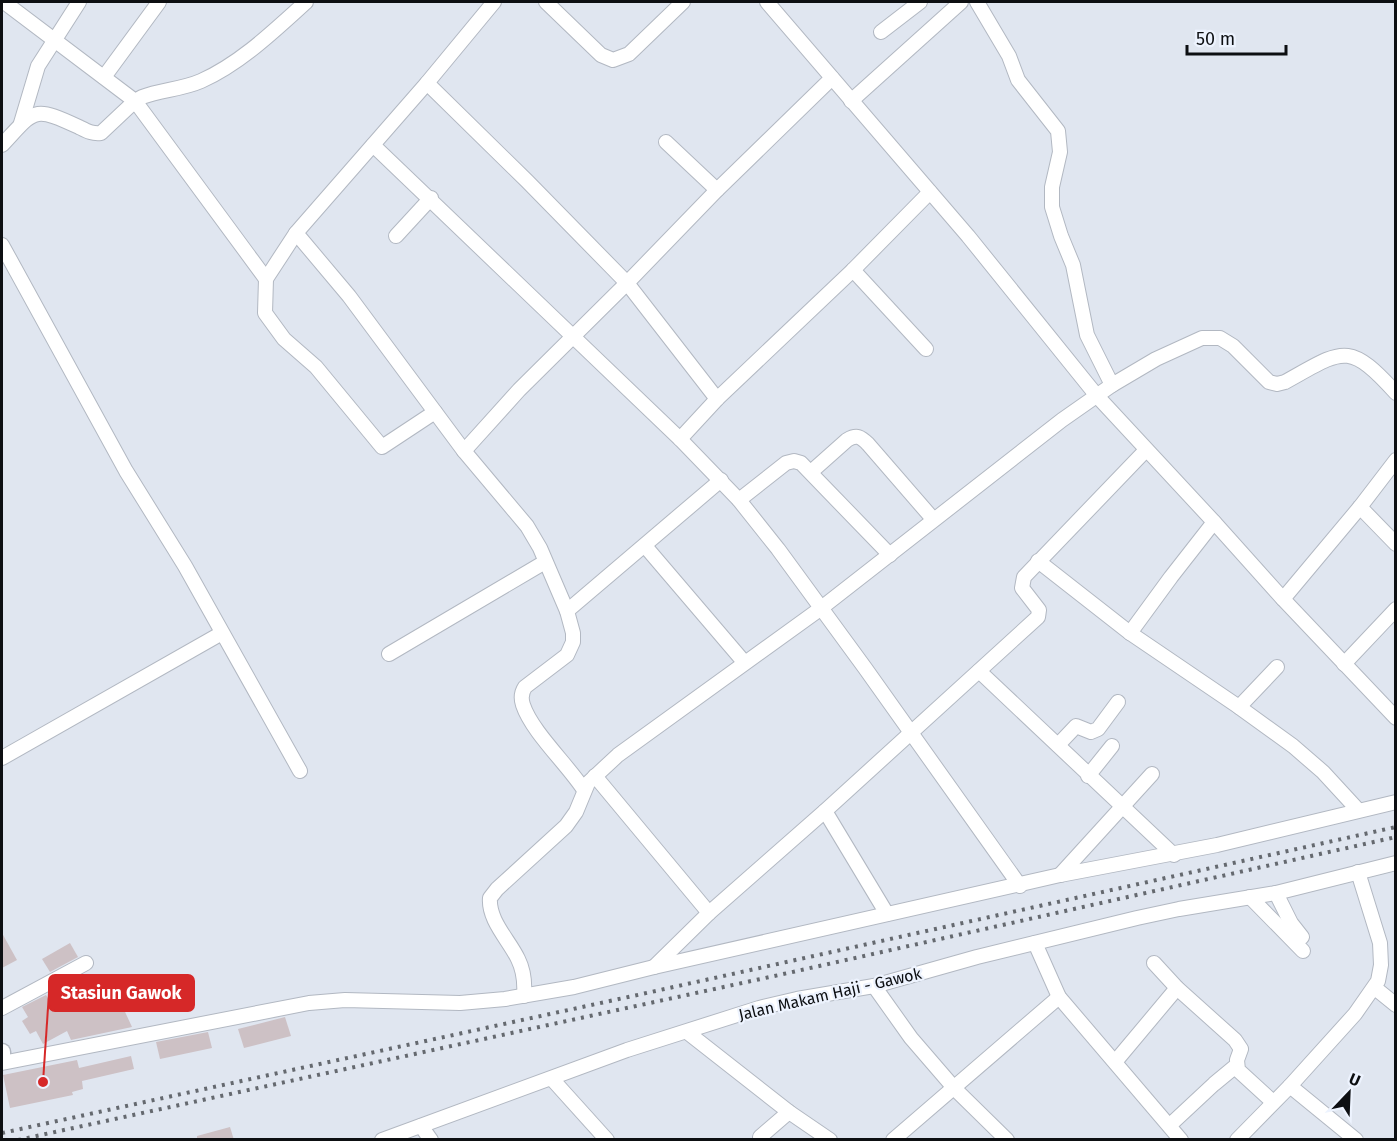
<svg xmlns="http://www.w3.org/2000/svg" width="1397" height="1141" font-family="'Fira Sans',sans-serif">
  <style>
    .building { fill: #cdc1c5 }
    .lines { fill: none; stroke-linecap: round; stroke-linejoin: round }
    .minor-casing { stroke: #b2b8c2; stroke-width: 16 }
    .major-casing { stroke: #b2b8c2; stroke-width: 19 }
    .minor { stroke: #fff; stroke-width: 14 }
    .major { stroke: #fff; stroke-width: 16 }
    .rail { stroke: #65696f; stroke-width: 4; stroke-dasharray: 3 6; stroke-linecap: butt }
    .labels { text-anchor: middle; dominant-baseline: central; stroke-width: 4.5; stroke-linejoin: round; paint-order: stroke }
    .street-label { font-size: 16px; fill: #0d0f12; stroke: #edf3fe }
    .leader { fill: none; stroke: #d62828; stroke-width: 2 }
    .callout-dot { fill: #d62828; stroke: #edf3fe; stroke-width: 2 }
    .callout { fill: #d62828; stroke: #d62828; stroke-width: 2 }
    .callout-label { font-size: 18px; text-anchor: middle; font-weight: bold; fill: #fff }
  </style>
  <rect width="100%" height="100%" fill="#e0e6f0"/>
  <g class="building">
    <polygon points="2,933 17,960 2,968"/>
    <polygon points="70,943 78,957 50,972 42,959"/>
    <polygon points="86,982 94,996 114,988 132,1027 71,1040 67,1031 43,1044 36,1031 30,1034 22,1021 28,1017 22,1007 46,995 50,1001"/>
    <polygon points="285,1017 291,1036 244,1048 238,1029"/>
    <polygon points="208,1032 212,1048 160,1059 156,1042"/>
    <polygon points="131,1056 134,1069 82,1081 83,1089 72,1092 73,1095 10,1108 3,1075 77,1060 79,1068"/>
    <polygon points="230,1127 234,1140 197,1140 197,1136"/>
  </g>
  <g class="lines">
    <g class="minor-casing">
      <g id="minor">
        <polyline points="4,2 135,101 266,279"/>
        <path d="M494,2L427,83L296,233L349,296L464,451L527,526L540,548L567,611L573,633V642L567,655L525,687C521,693 521,699 523,705C532,732 568,765 584,790"/>
        <polyline points="546,2 601,55 613,60 629,54 683,2"/>
        <polyline points="767,2 968,236 1097,396 1214,522 1283,599 1396,718"/>
        <polyline points="977,2 1009,56 1018,80 1058,131 1060,152 1052,187 1052,207 1061,236 1073,265 1087,335 1112,385"/>
        <polyline points="881,32 920,2"/>
        <polyline points="104,77 159,2"/>
        <polyline points="427,83 527,181 627,283 717,399"/>
        <polyline points="851,101 961,2"/>
        <polyline points="21,123 38,66 79,2"/>
        <polyline points="666,142 717,190"/>
        <path d="M2,145C35,110 32,105 79,127C87,131 92,134 101,133L135,101L142,97C161,90 183,89 201,81C241,63 275,30 306,2"/>
        <polyline points="373,145 680,439 739,500 778,549 865,668 1020,886"/>
        <polyline points="296,233 266,279 265,313 284,339 316,367 382,447 435,412"/>
        <polyline points="396,236 431,198"/>
        <polyline points="2,245 126,471 185,566 300,771"/>
        <polyline points="853,270 926,349"/>
        <polyline points="680,439 717,399 853,270 930,192"/>
        <polyline points="464,451 519,390 627,283 717,190 832,78"/>
        <path d="M811,472L847,440C857,434 861,437 868,444L933,519"/>
        <polyline points="739,500 786,463 794,461 801,463 890,555"/>
        <polyline points="1360,507 1396,544"/>
        <polyline points="645,546 744,662"/>
        <polyline points="1038,561 1130,633 1239,707 1293,746 1323,772 1358,810"/>
        <polyline points="1283,599 1360,507 1396,460"/>
        <polyline points="567,611 721,480"/>
        <polyline points="1130,633 1171,577 1214,522"/>
        <polyline points="389,654 545,562"/>
        <polyline points="1344,664 1396,609"/>
        <polyline points="979,671 1174,855"/>
        <polyline points="1239,707 1277,667"/>
        <polyline points="1058,745 1076,726 1091,732 1098,729 1118,702"/>
        <polyline points="2,758 222,633"/>
        <polyline points="595,776 709,913"/>
        <polyline points="1088,776 1112,746"/>
        <polyline points="825,811 887,914"/>
        <polyline points="1060,875 1152,774"/>
        <polyline points="1276,893 1291,923 1302,937"/>
        <polyline points="1250,897 1303,951"/>
        <polyline points="1035,943 1059,997 1181,1140"/>
        <polyline points="1154,963 1177,988 1235,1040 1241,1049 1237,1060 1238,1070 1273,1102"/>
        <polyline points="654,967 709,913 825,811 1038,617 1039,610 1022,588 1024,577 1146,450"/>
        <polyline points="874,986 911,1038 955,1089 1007,1140"/>
        <polyline points="1375,988 1396,1005"/>
        <path d="M524,996C525,983 524,971 518,959C509,940 488,920 490,898L497,889L566,826L576,812L588,783L618,755L820,609L1062,420L1112,385L1156,359L1202,338H1220L1233,346L1269,382L1277,384L1285,382C1343,350 1348,340 1396,393"/>
        <polyline points="2,1008 86,963"/>
        <polyline points="687,1032 789,1112 830,1140"/>
        <polyline points="1115,1062 1177,988"/>
        <polyline points="2,1063 309,1003 345,1000 460,1003 505,999 574,987 654,967 1060,875 1217,845 1396,802"/>
        <polyline points="552,1079 607,1140"/>
        <polyline points="1290,1086 1356,1140"/>
        <polyline points="1170,1125 1214,1084 1237,1065"/>
        <polyline points="421,1126 431,1140"/>
        <polyline points="760,1137 789,1112"/>
        <polyline points="382,1140 627,1050 759,1008 797,999 874,986 977,957 1137,918 1179,909 1276,893 1396,863"/>
        <polyline points="893,1140 1059,997"/>
        <polyline points="1237,1140 1290,1086 1355,1014 1378,981 1381,965 1380,943 1358,872"/>
      </g>
    </g>
    <g class="major-casing">
      <polyline id="major" points="2,1052 2,1055"/>
    </g>
    <use href="#minor" class="minor"/>
    <use href="#major" class="major"/>
    <g class="rail">
      <polyline points="2,1133 642,994 1396,827"/>
      <polyline points="18,1140 779,975 1396,837"/>
    </g>
  </g>
  <g class="labels">
    <g class="street-label">
      <text transform="translate(830 994) rotate(-13)">Jalan Makam Haji - Gawok</text>
    </g>
  </g>
  <path class="leader" d="M43 1082L49 993"/>
  <circle class="callout-dot" cx="43" cy="1082" r="6"/>
  <rect class="callout" x="49" y="975" width="145" height="36" rx="6"/>
  <g class="callout-label">
    <text x="121" y="999">Stasiun Gawok</text>
  </g>
  <rect width="1397" height="1141" fill="none" stroke="#0d0f12" stroke-width="6"/>
  <g transform="translate(1349 1093) rotate(23)" stroke="#edf3fe" stroke-width="4.5" paint-order="stroke">
  <path d="M0-4.5L10 22L0 15L-10 22Z" fill="#0d0f12"/>
  <text y="-9" font-size="16" font-weight="bold" text-anchor="middle" fill="#0d0f12">U</text>
  </g>
  <path d="M1187 45v9h99v-9" fill="none" stroke="#0d0f12" stroke-width="3"/>
  <text x="1196" y="45" font-size="18" fill="#0d0f12" stroke="#edf3fe" stroke-width="4.5" paint-order="stroke">50 m</text>
</svg>
